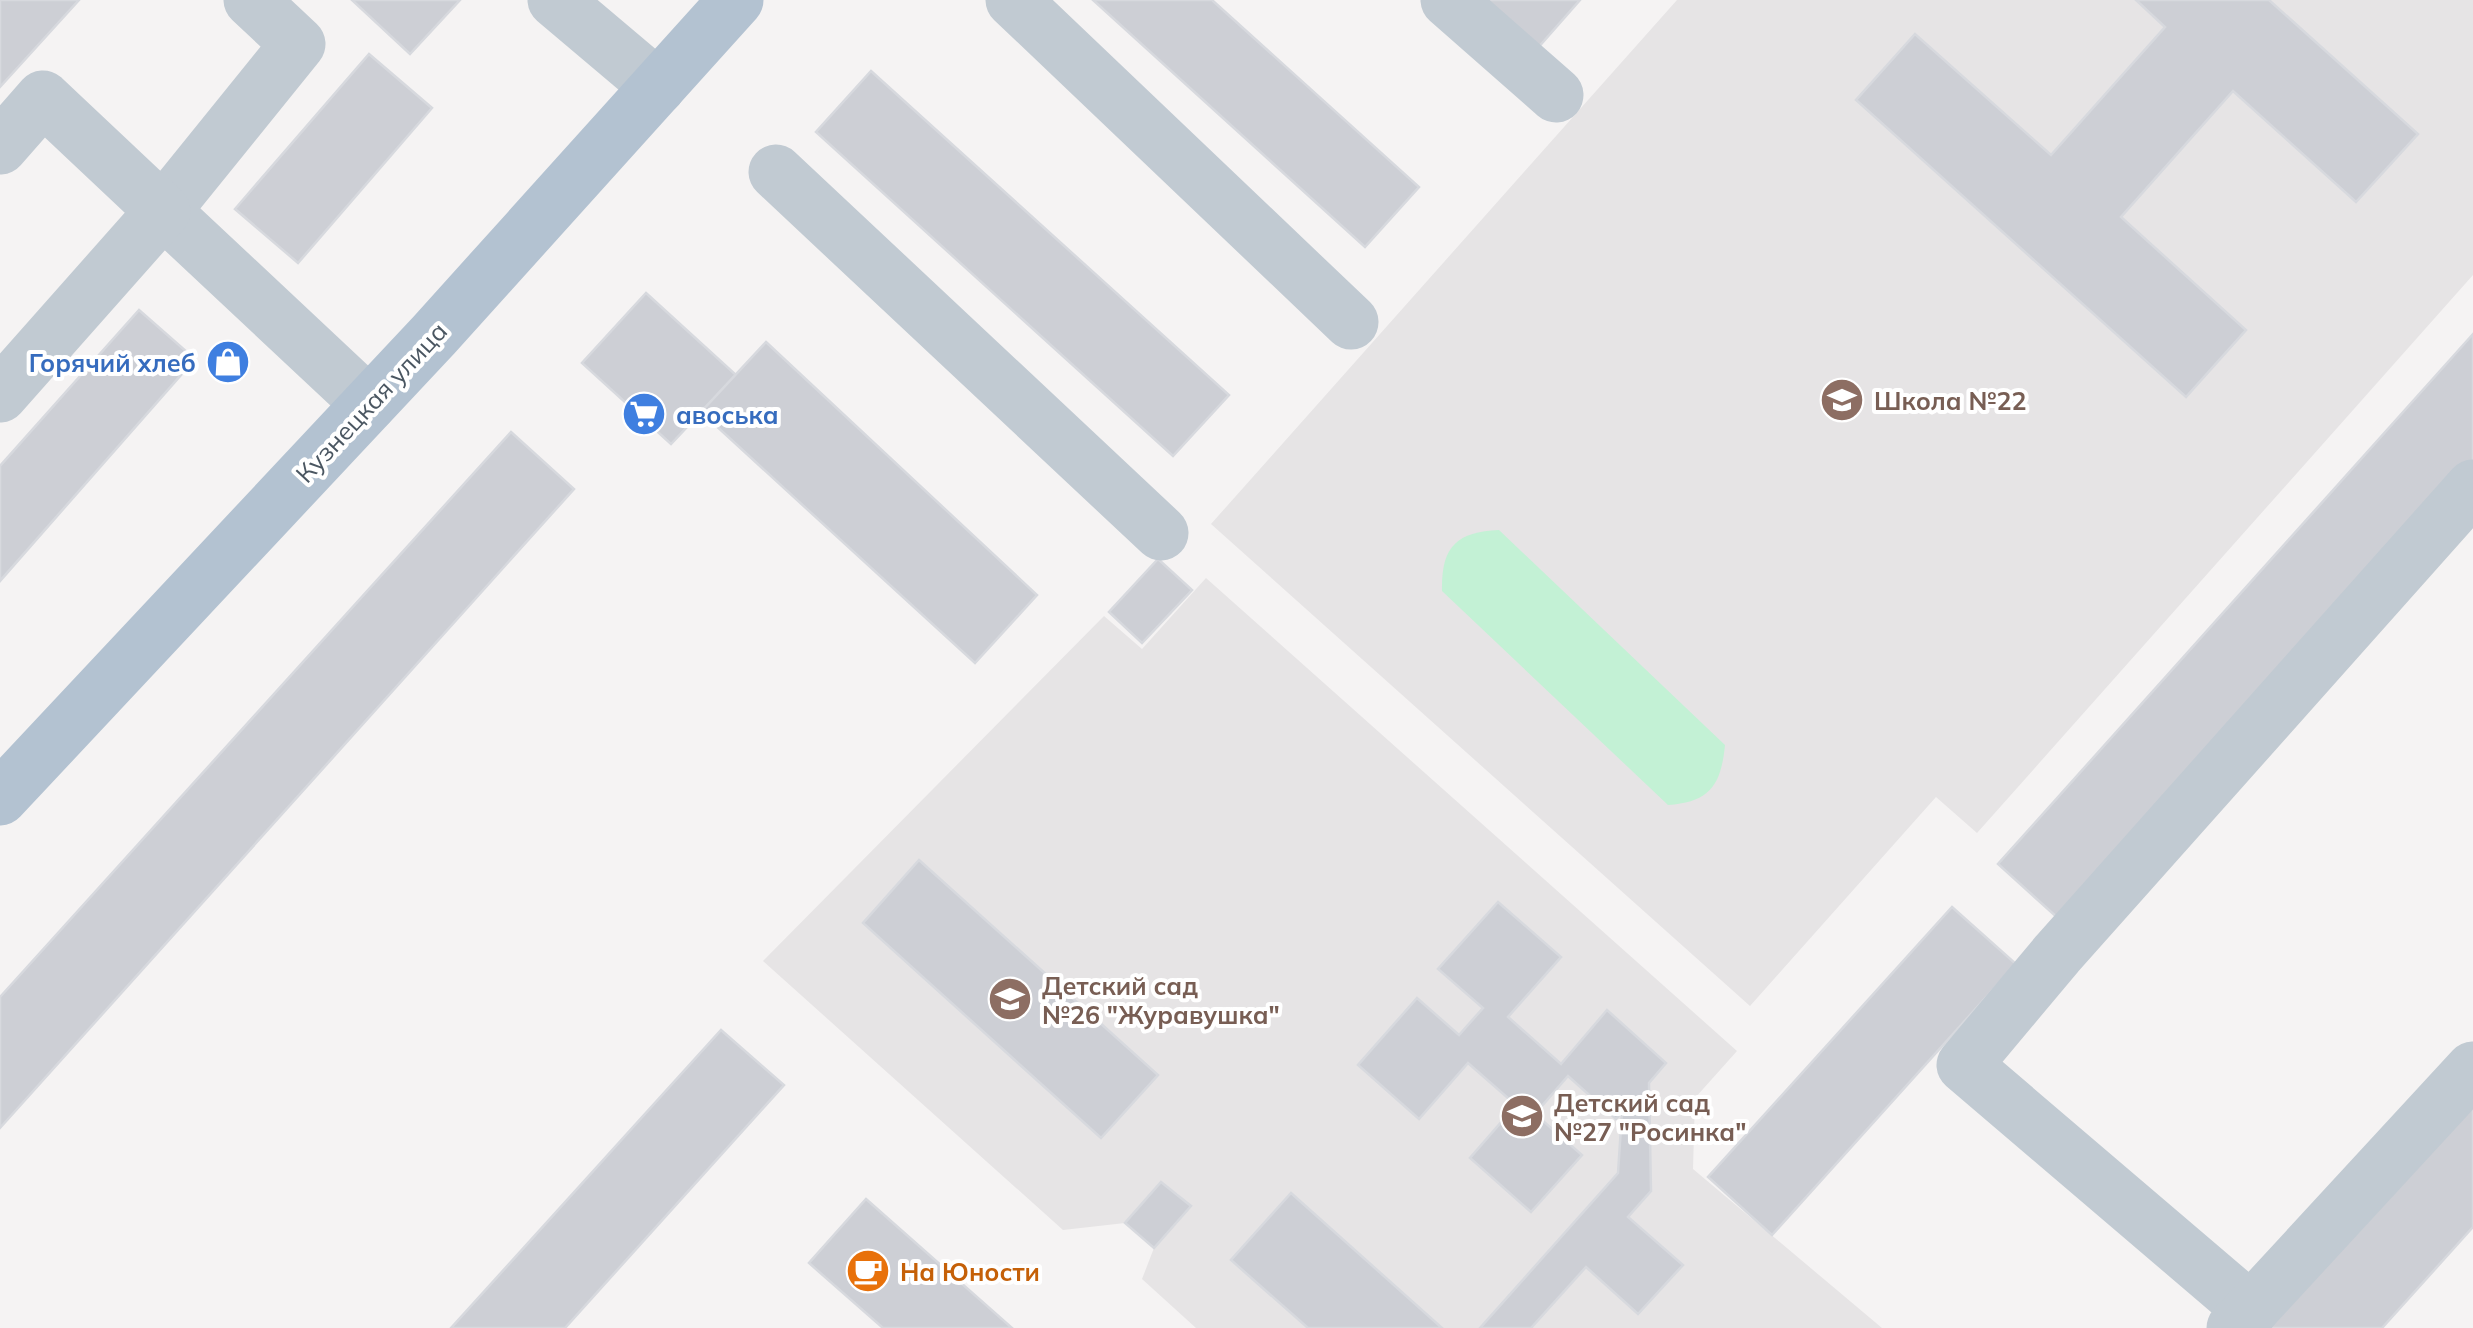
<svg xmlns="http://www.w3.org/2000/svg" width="2473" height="1328" font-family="Mulish,sans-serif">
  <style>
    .education { fill: #e6e4e5 }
    .green { fill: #c3f1d5 }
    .building { fill: #cdcfd5; stroke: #d7d9de; stroke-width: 2.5 }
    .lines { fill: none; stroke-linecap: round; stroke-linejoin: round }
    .minor { stroke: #c1cad2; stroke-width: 55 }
    .major { stroke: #b3c2d1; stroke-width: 55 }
    .labels { text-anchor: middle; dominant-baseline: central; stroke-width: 8; stroke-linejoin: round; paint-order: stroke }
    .shop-label { font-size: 25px; font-weight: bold; fill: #366cbe; stroke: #fff; text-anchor: end }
    .education-label { font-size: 25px; font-weight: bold; fill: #785e54; stroke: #fff; text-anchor: start }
    .street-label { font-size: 25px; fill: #4a5661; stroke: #fff }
    .food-label { font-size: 25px; font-weight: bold; fill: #c56008; stroke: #fff; text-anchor: start }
  </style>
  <rect width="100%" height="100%" fill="#f5f3f3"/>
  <g class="education">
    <polygon points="1677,0 2473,0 2473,275 1977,833 1936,797 1750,1006 1211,524"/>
    <polygon points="1206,578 1737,1051 1695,1098 1693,1169 1882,1328 1196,1328 1142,1279 1154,1248 1190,1206 1178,1194 1161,1182 1125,1223 1063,1230 763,961 1104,616 1142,649"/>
  </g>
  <path class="green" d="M1499,530L1725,745C1721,785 1710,802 1668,805L1442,591C1441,547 1456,532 1499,530Z"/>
  <g class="building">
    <polygon points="0,0 79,0 0,87"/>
    <polygon points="352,0 460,0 410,54"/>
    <polygon points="1093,0 1212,0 1419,187 1365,247"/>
    <polygon points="1464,0 1580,0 1529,58"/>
    <polygon points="2136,0 2269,0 2418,134 2356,202 2233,91 2121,217 2246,330 2186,397 1856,100 1915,34 2051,155 2165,27"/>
    <polygon points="369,54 432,108 298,263 235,209"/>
    <polygon points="871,71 1229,395 1173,456 816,132"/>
    <polygon points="646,293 736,375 671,444 582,363"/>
    <polygon points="139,310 195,359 0,581 0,466"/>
    <polygon points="2473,334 2473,460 2060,920 1998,864"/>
    <polygon points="766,342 1037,595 975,663 701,412"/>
    <polygon points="511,432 574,489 0,1128 0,997"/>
    <polygon points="1158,559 1192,590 1142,643 1109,612"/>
    <polygon points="919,860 1158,1075 1101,1138 863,923"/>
    <polygon points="1498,902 1561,957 1508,1017 1561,1064 1607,1010 1666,1063 1649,1083 1651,1191 1628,1217 1683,1265 1638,1314 1586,1267 1531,1328 1480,1328 1618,1173 1622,1112 1616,1119 1568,1076 1535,1114 1582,1155 1531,1212 1470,1158 1516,1105 1468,1063 1419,1119 1358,1065 1417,998 1459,1035 1483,1008 1438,969"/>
    <polygon points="1952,907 2016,964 1772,1235 1708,1177"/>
    <polygon points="721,1030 784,1085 565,1328 451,1328"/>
    <polygon points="2473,1102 2473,1227 2382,1328 2269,1328"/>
    <polygon points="1161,1182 1191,1206 1154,1248 1125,1223"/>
    <polygon points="1291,1193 1442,1328 1308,1328 1231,1260"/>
    <polygon points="866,1199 1012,1328 883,1328 809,1263"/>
  </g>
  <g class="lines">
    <g class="minor">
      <polyline points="251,0 298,44 163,211 369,404"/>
      <polyline points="555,0 658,87"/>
      <polyline points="1013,0 1351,322"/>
      <polyline points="1448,0 1556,95"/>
      <polyline points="0,147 43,98 163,211 0,395"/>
      <polyline points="776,172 1161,533"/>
      <polyline points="2251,1310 1964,1065 2057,954 2473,487"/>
      <polyline points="2234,1328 2473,1069"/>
    </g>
    <polyline class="major" points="0,798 434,335 736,0"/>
  </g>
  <defs>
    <g id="shop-disc" transform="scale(2.25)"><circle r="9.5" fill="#3f7fe0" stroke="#fff"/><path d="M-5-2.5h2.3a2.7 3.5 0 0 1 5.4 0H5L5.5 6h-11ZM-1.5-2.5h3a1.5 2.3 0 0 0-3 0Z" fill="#fff"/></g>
    <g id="school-disc" transform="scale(2.25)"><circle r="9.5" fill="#8d6e63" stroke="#fff"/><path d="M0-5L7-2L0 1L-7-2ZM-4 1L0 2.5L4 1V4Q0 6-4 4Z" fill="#fff"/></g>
    <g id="supermarket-disc" transform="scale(2.25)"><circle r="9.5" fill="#3f7fe0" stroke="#fff"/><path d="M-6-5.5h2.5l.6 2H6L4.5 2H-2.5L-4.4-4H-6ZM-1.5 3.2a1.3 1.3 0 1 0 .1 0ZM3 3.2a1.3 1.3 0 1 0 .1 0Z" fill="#fff"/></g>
    <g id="cafe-disc" transform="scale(2.25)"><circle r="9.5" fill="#e8710a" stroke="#fff"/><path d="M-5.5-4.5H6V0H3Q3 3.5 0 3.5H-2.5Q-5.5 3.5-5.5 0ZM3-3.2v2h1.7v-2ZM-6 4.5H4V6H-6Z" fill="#fff"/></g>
  </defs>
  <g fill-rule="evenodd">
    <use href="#shop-disc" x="228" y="362"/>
    <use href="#school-disc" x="1842" y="400"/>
    <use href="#supermarket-disc" x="644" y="414"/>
    <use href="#school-disc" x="1010" y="999"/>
    <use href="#school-disc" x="1522" y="1116"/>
    <use href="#cafe-disc" x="868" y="1271"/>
  </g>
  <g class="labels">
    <g class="shop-label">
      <text x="196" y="362">Горячий хлеб</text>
      <text x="676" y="414" text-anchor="start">авоська</text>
    </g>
    <g class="education-label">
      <text x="1874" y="400">Школа №22</text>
      <text x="1042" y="985">Детский сад<tspan x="1042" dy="29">№26 "Журавушка"</tspan></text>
      <text x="1554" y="1102">Детский сад<tspan x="1554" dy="29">№27 "Росинка"</tspan></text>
    </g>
    <g class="street-label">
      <text transform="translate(371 402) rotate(-47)">Кузнецкая улица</text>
    </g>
    <g class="food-label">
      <text x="900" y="1271">На Юности</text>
    </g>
  </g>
</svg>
